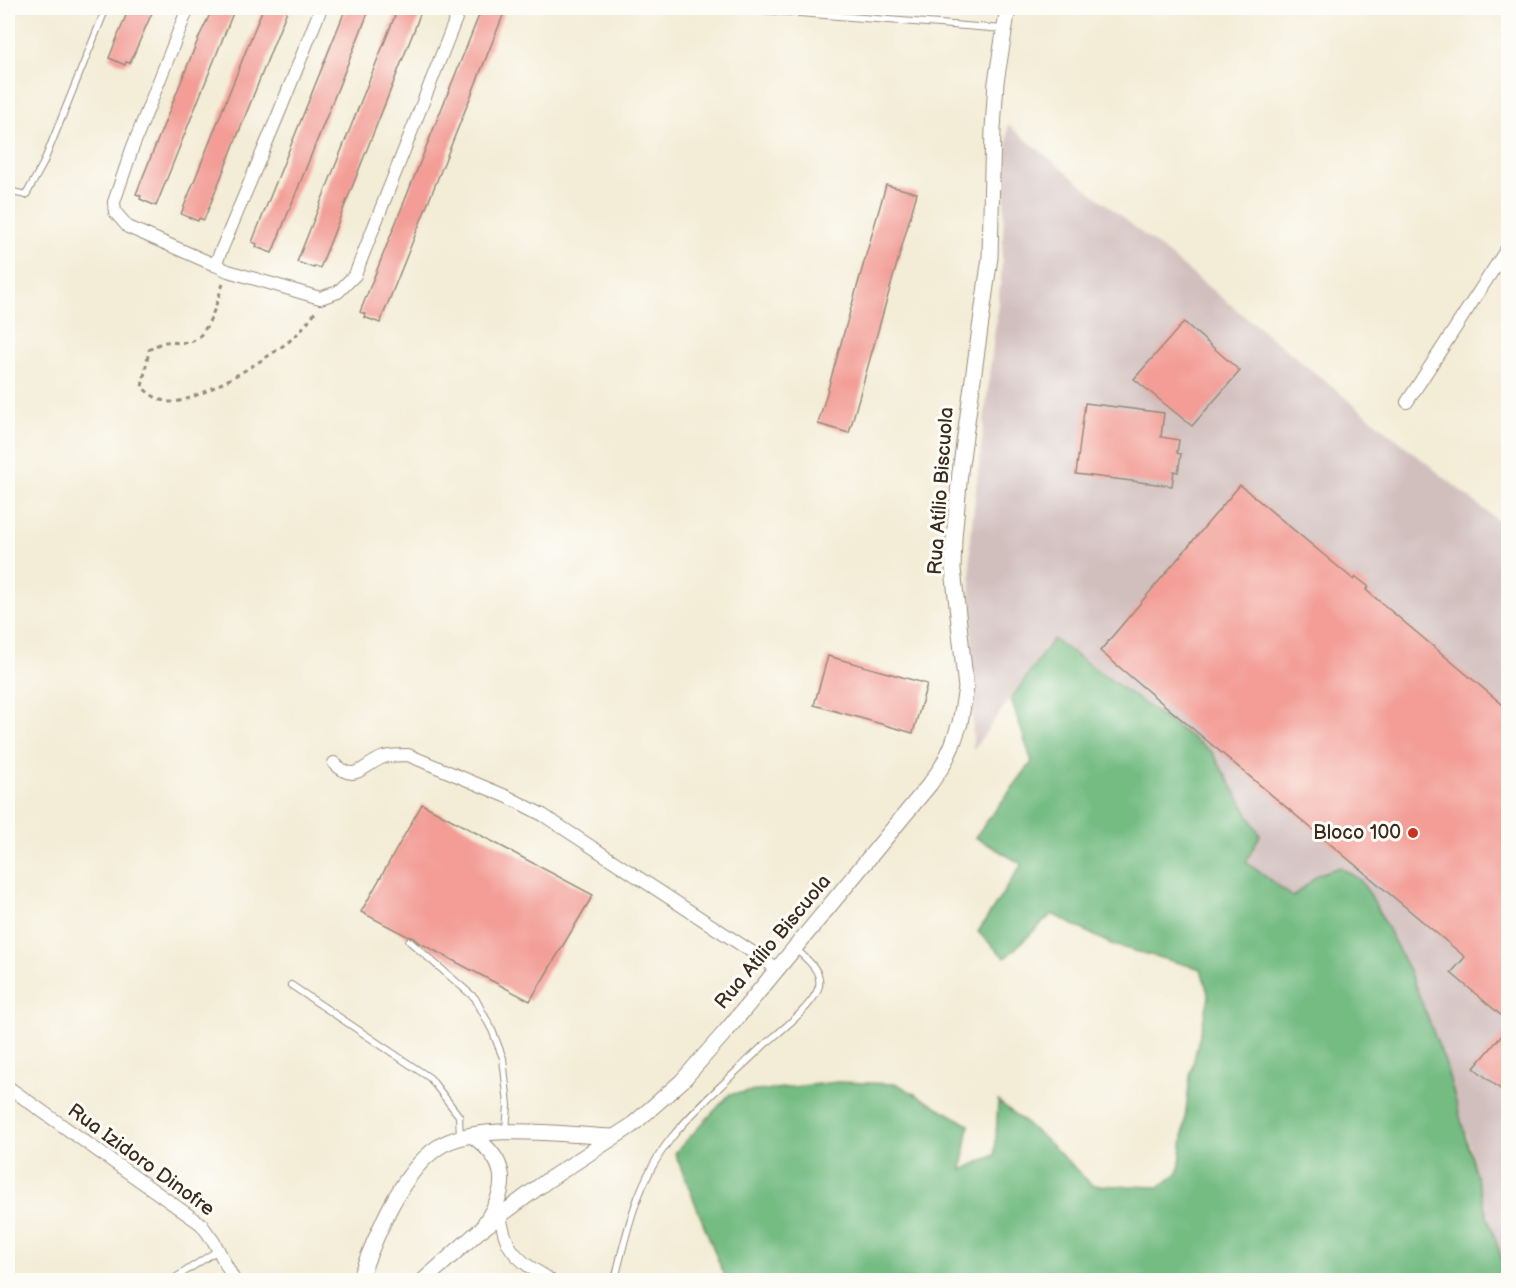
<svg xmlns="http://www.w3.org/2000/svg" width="1516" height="1288" font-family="'Balsamiq Sans',sans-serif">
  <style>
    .industrial { fill: #d1bfbe }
    .forest { fill: #74bc83; stroke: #587350; stroke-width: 1.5 }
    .building { fill: #f39d96 }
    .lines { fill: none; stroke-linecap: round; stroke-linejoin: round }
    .service-casing { stroke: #978b7a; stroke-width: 8 }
    .minor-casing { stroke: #978b7a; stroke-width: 14 }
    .tertiary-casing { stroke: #978b7a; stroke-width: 17 }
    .path { stroke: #978b7a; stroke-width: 3; stroke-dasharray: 4.5 4.5; stroke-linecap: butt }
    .service { stroke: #fff; stroke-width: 6 }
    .minor { stroke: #fff; stroke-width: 12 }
    .tertiary { stroke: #fff; stroke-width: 15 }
    .poi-dot { fill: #c8321e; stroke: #fdfcf7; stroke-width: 2 }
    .labels { text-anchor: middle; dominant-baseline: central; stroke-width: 6; stroke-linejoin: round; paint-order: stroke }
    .street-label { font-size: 20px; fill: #3b2a1e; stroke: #fdfcf7 }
    .poi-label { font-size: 20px; fill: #3b2a1e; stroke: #fdfcf7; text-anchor: end }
  </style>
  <rect width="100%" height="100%" fill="#fdfcf7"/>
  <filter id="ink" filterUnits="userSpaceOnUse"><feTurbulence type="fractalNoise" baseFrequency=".0167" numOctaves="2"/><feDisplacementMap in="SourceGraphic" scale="12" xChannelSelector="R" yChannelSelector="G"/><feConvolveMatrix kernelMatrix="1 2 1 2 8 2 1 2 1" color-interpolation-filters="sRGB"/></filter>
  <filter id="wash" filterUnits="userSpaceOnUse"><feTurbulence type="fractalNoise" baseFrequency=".008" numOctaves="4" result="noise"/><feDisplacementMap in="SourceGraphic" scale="24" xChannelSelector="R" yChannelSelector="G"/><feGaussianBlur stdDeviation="1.35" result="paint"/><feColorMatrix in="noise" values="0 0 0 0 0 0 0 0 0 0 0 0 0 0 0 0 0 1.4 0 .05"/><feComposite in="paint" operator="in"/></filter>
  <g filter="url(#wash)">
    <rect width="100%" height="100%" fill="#f3ecd6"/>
    <polygon class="industrial" points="1008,125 1508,529 1508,1268 1505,1269 1487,1215 1468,1139 1411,975 1371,896 1360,880 1319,874 1293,897 1246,862 1260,835 1053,639 973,750 970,541 1001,278"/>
    <polygon class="forest" points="1053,639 1212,752 1260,835 1246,862 1293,897 1319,874 1340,867 1360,880 1371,896 1411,975 1445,1062 1487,1215 1505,1268 1508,1268 1508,1280 726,1280 675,1153 730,1094 837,1082 897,1084 969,1125 962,1170 995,1155 998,1101 1045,1139 1092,1185 1159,1187 1179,1172 1190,1076 1209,997 1201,969 1113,945 1052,914 1005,958 978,932 1022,864 975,837 1032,762 1011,699"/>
    <g id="blocks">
      <g class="building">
        <polygon points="129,8 154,8 130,63 126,62 125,65 109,58"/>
        <polygon points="213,8 235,8 156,206 140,199 141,196 136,194 199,37"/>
        <polygon points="263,8 288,8 204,220 199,218 198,221 181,214"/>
        <polygon points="346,8 370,8 272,253 256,247 257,244 252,242"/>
        <polygon points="398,8 422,8 415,28 320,268 315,266 314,268 297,262"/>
        <polygon points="482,8 506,8 380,323 364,317 365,314 360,312"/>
        <polygon points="886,185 917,193 849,433 818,424"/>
        <polygon points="1184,322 1240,371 1192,426 1134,379"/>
        <polygon points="1085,403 1164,413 1161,437 1179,440 1177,453 1181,454 1178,472 1174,471 1172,486 1076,474"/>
        <polygon points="1240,485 1354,580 1356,577 1369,587 1366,590 1509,710 1509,1022 1451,973 1465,957 1100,651"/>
        <polygon points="828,656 927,684 913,733 814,705"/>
        <polygon points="422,804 593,895 530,1001 418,942 412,937 407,936 361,912"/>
        <polygon points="1509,1027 1509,1096 1474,1068"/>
      </g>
    </g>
  </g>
  <g filter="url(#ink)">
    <use href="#blocks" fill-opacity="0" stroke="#978b7a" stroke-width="1.5"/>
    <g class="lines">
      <g class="service-casing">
        <g id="service">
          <polyline points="735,8 1003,29"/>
          <polyline points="8,191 26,195 43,164 106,8"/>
          <polyline points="409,941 475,998 492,1030 503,1058 508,1105 506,1131"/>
          <polyline points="291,985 430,1078 459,1116 460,1137"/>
          <polyline points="172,1280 218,1250"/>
          <path d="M615,1280C627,1229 638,1179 672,1137C699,1104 733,1075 763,1046C779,1032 814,1006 819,986C822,970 806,959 796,949"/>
        </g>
      </g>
      <g class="minor-casing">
        <g id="minor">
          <polyline points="188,8 132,149 114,202 115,212 128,227 215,265 279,113 321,8"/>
          <polyline points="215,265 228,271 320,298 338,292 355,275 460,8"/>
          <polyline points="1407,402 1508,247"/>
          <path d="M334,763C356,785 362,765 384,757C392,755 399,755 408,755L508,797L543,815L778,969"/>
          <polyline points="8,1087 201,1224 214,1242 234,1280"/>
          <path d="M500,1216C505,1241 509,1252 530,1267C537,1272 544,1275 550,1280"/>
        </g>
      </g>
      <g class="tertiary-casing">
        <g id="tertiary">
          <path d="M473,1136C509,1162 509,1188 485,1223"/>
          <path d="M359,1280C375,1239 399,1174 437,1148C477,1121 565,1135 613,1137"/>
          <polyline points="424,1280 478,1232 548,1180 631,1126 682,1081 727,1030 930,784 943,765 952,746 960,723 966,688 953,569 954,538 960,472 990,257 993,129 996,82 1008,8"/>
        </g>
      </g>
      <path class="path" d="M223,284C217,300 208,340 188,342C167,345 170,336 149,350L142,387C150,395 162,403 174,402C201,399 270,357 292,339C301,331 309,320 316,311"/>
      <use href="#service" class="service"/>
      <use href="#minor" class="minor"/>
      <use href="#tertiary" class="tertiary"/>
    </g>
  </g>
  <circle class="poi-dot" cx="1413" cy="833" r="6"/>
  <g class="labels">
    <g class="street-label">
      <text transform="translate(941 491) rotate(-86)">Rua Atílio Biscuola</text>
      <text transform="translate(773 942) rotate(-50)">Rua Atílio Biscuola</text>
      <text transform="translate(141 1160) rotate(36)">Rua Izidoro Dinofre</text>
    </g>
    <g class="poi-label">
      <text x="1401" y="833">Bloco 100</text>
    </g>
  </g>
  <rect width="1516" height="1288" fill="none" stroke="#fdfcf7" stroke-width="30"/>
</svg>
